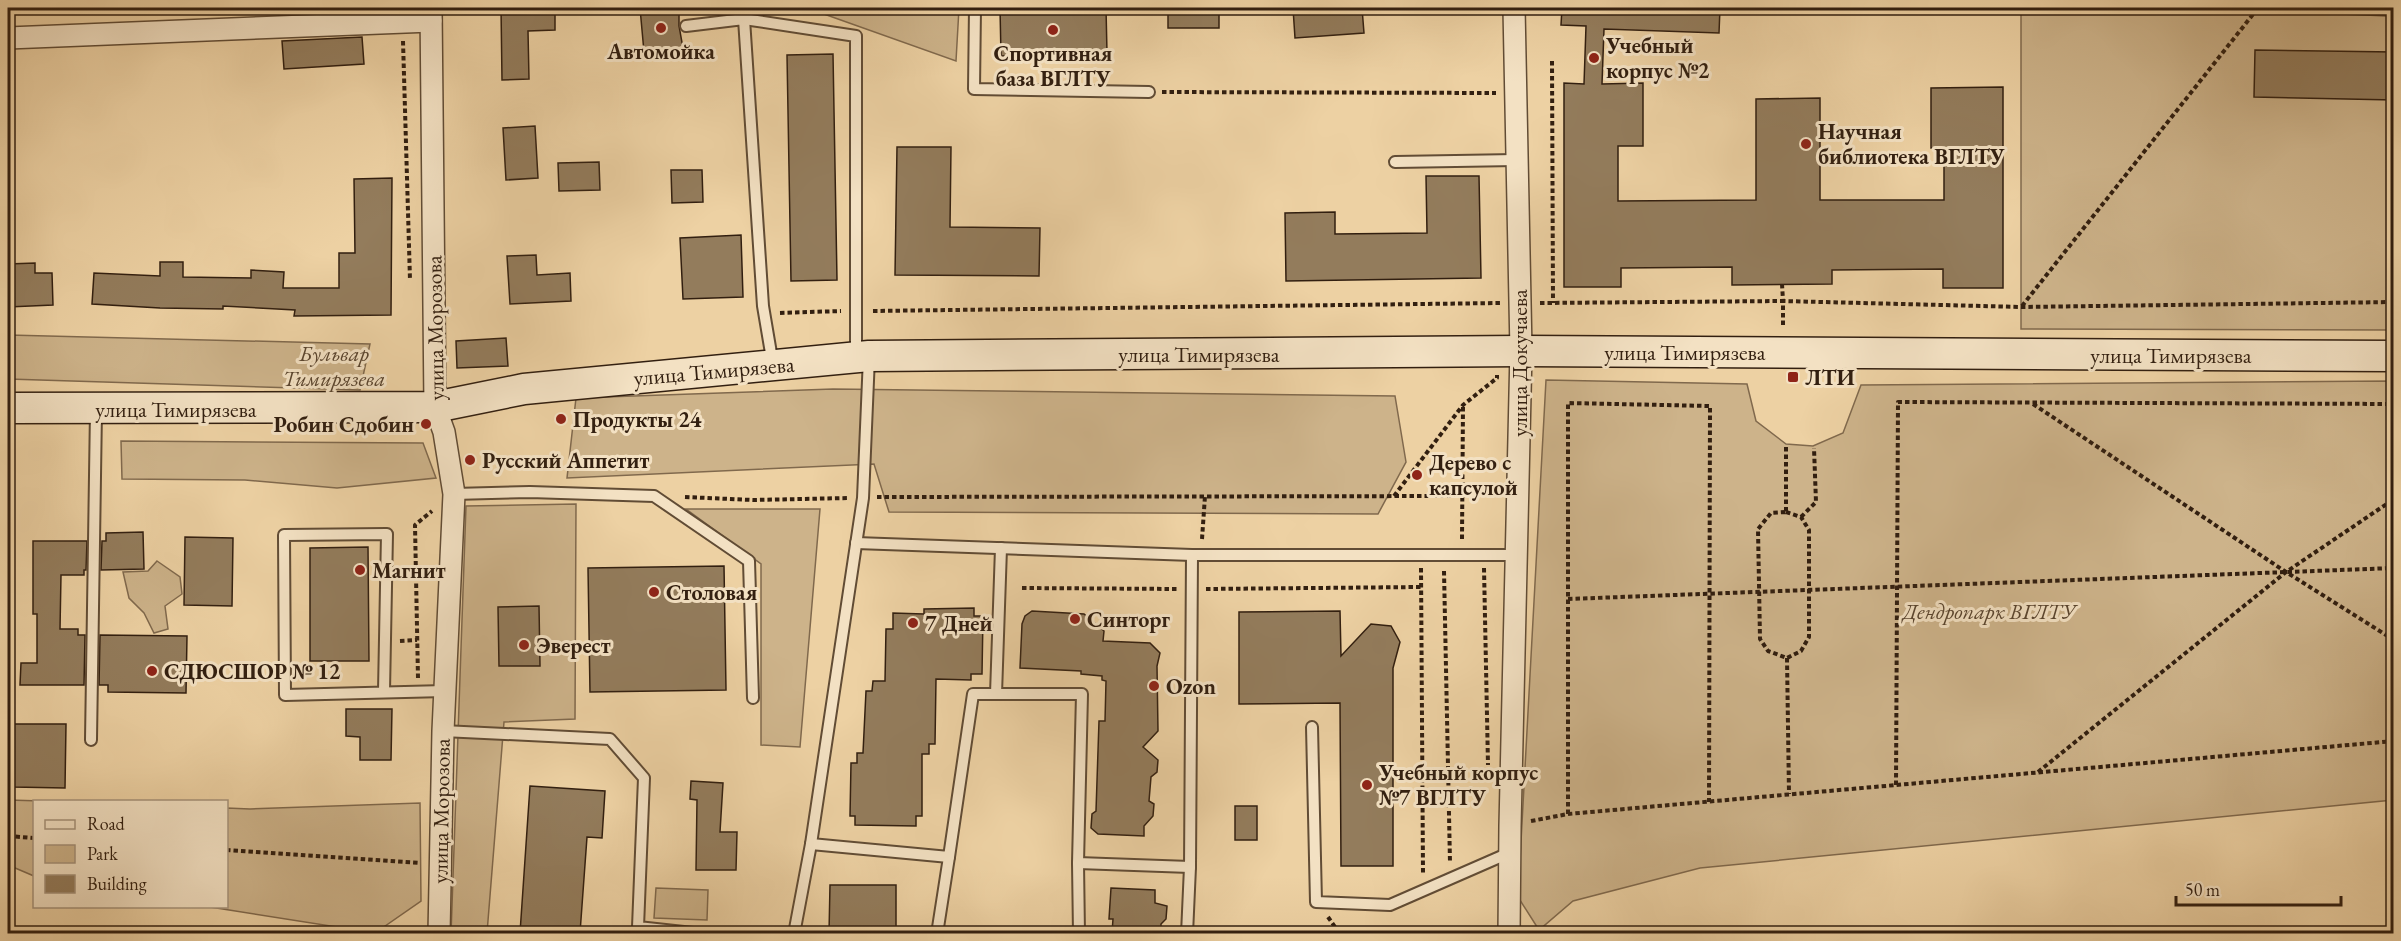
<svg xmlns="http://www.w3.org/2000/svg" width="2401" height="941" font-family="'EB Garamond',serif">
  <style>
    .green { fill: #cdb38a; stroke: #80694d; stroke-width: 1.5 }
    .building { fill: #937c5c; stroke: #321f10; stroke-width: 1.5 }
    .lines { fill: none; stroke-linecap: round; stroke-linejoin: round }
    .service-casing { stroke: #614c35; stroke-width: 14 }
    .minor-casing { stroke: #614c35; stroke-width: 24 }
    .secondary-casing { stroke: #321f10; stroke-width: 33 }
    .path { stroke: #321f10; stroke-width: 4; stroke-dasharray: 4.5 3; stroke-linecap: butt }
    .service { stroke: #f3e1c3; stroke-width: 10 }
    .minor { stroke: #f3e1c3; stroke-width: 21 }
    .secondary { stroke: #f3e1c3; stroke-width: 30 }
    .poi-dot { fill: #8f2418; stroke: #f3e1c3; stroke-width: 2 }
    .labels { text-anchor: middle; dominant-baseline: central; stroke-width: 6; stroke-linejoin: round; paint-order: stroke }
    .poi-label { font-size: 22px; font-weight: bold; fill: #321f10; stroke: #f3e1c3; text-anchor: start }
    .street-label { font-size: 22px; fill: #321f10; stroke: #f3e1c3 }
    .park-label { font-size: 22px; font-style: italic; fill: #59442e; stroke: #f3e1c3 }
  </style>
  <rect width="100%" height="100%" fill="#edd1a3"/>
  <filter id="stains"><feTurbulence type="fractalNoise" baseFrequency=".00333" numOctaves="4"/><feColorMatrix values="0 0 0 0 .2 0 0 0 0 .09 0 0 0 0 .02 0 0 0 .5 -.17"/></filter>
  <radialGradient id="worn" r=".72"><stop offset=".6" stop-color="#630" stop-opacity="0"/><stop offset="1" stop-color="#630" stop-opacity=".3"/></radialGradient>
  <g class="green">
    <polygon points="807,8 959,8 956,61"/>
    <polygon points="2021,8 2393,8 2393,330 2021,329"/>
    <polygon points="8,335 370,344 360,390 8,379"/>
    <polygon points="1546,380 1747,384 1756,421 1786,444 1813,446 1843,433 1861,385 2393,381 2393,800 1700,868 1573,901 1539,930 1518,897"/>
    <polygon points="833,389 1395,396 1406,462 1378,514 889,512 874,464 567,478 576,398"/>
    <polygon points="121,441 423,443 436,478 337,488 245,480 122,479"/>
    <polygon points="576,504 575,719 504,722 487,933 451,934 466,506"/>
    <polygon points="686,509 820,509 800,747 761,745 761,564"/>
    <polygon points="157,561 180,577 182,594 165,606 168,629 154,633 144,613 129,598 123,572 148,571"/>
    <polygon points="8,800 42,801 34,802 34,876 8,865"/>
    <polygon points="420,803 421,901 375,933 210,907 226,906 227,808 250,809"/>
    <polygon points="656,888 708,890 707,920 654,918"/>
  </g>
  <g class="building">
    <polygon points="501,8 555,8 555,30 528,31 529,79 502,80"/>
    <polygon points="640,8 679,8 679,26 683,48 644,52"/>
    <polygon points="1000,8 1106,8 1107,53 1001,56"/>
    <rect x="1168" y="8" width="51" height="20"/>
    <polygon points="1293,8 1362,8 1364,33 1295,38"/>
    <polygon points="1562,8 1720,8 1719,33 1604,29 1602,84 1643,83 1643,146 1618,146 1618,201 1756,200 1756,99 1820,98 1820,200 1944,200 1944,148 1931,148 1931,88 2003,87 2003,288 1943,288 1943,269 1832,270 1832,284 1732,285 1732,267 1621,268 1621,287 1564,287 1564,83 1584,84 1586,26 1561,25"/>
    <polygon points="362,37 364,64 284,69 282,41"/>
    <polygon points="2255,50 2394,52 2394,100 2254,97"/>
    <polygon points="833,54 837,280 791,281 787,55"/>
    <polygon points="535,126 538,178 506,180 503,128"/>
    <polygon points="897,147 951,147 950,227 1040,228 1039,276 895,275"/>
    <polygon points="599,162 600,190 559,191 558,163"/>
    <polygon points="671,170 702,170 703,202 672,203"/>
    <polygon points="1426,176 1479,176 1481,278 1286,281 1285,213 1335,212 1335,234 1427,233"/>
    <polygon points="392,178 391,315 294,316 295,310 223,306 223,309 160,308 92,304 94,273 160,276 160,262 183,262 183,277 251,278 251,270 284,272 283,288 339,288 339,253 355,253 354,179"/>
    <polygon points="741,235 743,297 683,299 680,238"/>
    <polygon points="536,255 537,275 570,273 571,301 510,304 507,256"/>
    <polygon points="35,263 35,273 52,273 53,305 8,307 8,264"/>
    <polygon points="506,338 508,366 457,368 456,341"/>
    <polygon points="143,532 144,569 101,570 102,541 106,541 106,533"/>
    <polygon points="185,537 233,538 232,606 184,605"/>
    <polygon points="33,541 87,541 86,570 84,570 84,575 61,575 60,629 78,629 78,635 85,635 84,685 20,685 21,663 37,663 37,614 33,614"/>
    <polygon points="368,547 369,661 310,661 310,548"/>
    <polygon points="724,566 726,690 590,692 588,568"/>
    <polygon points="539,606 540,666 499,666 498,607"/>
    <polygon points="974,608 974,616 983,616 982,674 971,674 971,680 936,679 935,744 929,744 929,754 922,754 922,816 916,816 916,826 855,825 855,816 850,816 851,763 857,763 857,753 863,753 866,691 872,691 873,681 885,681 886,629 893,629 893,613 924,614 924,609"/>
    <polygon points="1032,611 1084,614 1104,631 1103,641 1150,643 1160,653 1157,666 1158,731 1143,747 1158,760 1157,772 1151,777 1149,801 1154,804 1153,816 1144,826 1144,836 1098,834 1091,828 1092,814 1096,811 1099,721 1105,721 1106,681 1102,680 1102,676 1081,674 1081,671 1020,668 1022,624 1025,616"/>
    <polygon points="1340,611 1341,656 1371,624 1391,626 1400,642 1393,668 1393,866 1341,866 1340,703 1239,704 1239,612"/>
    <polygon points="100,635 187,636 186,693 108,692 108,685 99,685"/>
    <polygon points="346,709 392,709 391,760 360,760 360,737 346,736"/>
    <polygon points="14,724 66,724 65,788 13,787"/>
    <polygon points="691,781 723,783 720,832 737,832 736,870 696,870 697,800 690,799"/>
    <polygon points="530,786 605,791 602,838 587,837 580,933 520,933"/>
    <rect x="1235" y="806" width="22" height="34"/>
    <polygon points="830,885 896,885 896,933 829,933"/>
    <polygon points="1111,888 1155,890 1155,903 1167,906 1166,919 1161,924 1161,933 1112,933 1113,919 1109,919"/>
  </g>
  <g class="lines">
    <g class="service-casing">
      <g id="service">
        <polyline points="975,8 974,89 1149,92"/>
        <polyline points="2347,8 2394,10"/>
        <polyline points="744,19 856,36 856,356"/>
        <polyline points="686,26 744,19 763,306 773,365"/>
        <polyline points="1395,162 1516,160"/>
        <polyline points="454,494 530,492 654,496 749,561 753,698"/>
        <polyline points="856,543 1192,555 1518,555"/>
        <polyline points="384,691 387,534 284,535 285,695 445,691"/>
        <polyline points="996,694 1001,548"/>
        <polyline points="1312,727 1316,902 1390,905 1509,853"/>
        <polyline points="443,731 610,739 644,778 638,927 693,933"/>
        <polyline points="91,740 96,410"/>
        <polyline points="811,844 949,857 973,694 1082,694 1078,863 1190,867 1192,555"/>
        <polyline points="1078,863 1079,934"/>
        <polyline points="693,934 719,934"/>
        <polyline points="794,934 811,844 863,498 869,357"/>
        <polyline points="937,934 949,857"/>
        <polyline points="1187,934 1190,867"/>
      </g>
    </g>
    <g class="minor-casing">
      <g id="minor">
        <polyline points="431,8 435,407 444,432 454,494 443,731 439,934"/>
        <polyline points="8,38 431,21"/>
        <polyline points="1509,934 1510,826 1521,351 1514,8"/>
      </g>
    </g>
    <g class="secondary-casing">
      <polyline id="secondary" points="8,408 435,407 524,389 869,356 1521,351 2394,356"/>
    </g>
    <g class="path">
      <polyline points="403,41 410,280"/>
      <polyline points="1552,61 1553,303"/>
      <polyline points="1162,92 1496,93"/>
      <polyline points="1782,284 1783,301 2022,307 2394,302"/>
      <polyline points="1540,303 1783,301 1783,327"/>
      <polyline points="2022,306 2258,8"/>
      <polyline points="873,311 1500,303"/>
      <polyline points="780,313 841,311"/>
      <polyline points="2033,404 2286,572 2394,640"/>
      <polyline points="1786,447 1786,512"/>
      <polyline points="1394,496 1463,405 1497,378 1497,375"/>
      <polyline points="685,497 753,500 849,498"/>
      <polyline points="877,497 1461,496"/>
      <polygon points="1786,512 1801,517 1809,530 1809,637 1801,651 1787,658 1768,651 1760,639 1758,529 1771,513"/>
      <polyline points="1801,517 1816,502 1814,448"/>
      <polyline points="1202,539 1205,496"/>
      <polyline points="1462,539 1463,406"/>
      <polyline points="1421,568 1423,873"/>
      <polyline points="1484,568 1488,765"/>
      <polyline points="1444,571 1450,863"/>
      <polyline points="1022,588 1178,589"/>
      <polyline points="1206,589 1421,587"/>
      <polyline points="1568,599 2394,568"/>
      <polyline points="400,641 417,640"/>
      <polyline points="1787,658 1789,794"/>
      <polyline points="418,678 415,525 432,511"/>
      <polyline points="2038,772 2286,572 2394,499"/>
      <polyline points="1896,785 1898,402 2394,404"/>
      <polyline points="1568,814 1568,403 1710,406 1709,802"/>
      <polyline points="1531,821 1568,814 2394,741"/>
      <polyline points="8,836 34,838"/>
      <polyline points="226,850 420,863"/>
      <polyline points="1328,917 1340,934"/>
    </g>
    <use href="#service" class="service"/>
    <use href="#minor" class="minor"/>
    <use href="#secondary" class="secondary"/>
  </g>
  <g class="poi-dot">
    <circle cx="661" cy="28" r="6"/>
    <circle cx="1053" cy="30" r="6"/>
    <circle cx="1594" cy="58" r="6"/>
    <circle cx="1806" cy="144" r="6"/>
    <rect x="1787" y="371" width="12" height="12" rx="3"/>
    <circle cx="561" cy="419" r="6"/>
    <circle cx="426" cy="424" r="6"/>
    <circle cx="470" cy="460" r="6"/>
    <circle cx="1417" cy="475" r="6"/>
    <circle cx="360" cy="570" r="6"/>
    <circle cx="654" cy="592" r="6"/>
    <circle cx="1075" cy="619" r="6"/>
    <circle cx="913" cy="623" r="6"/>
    <circle cx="524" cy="645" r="6"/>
    <circle cx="152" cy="671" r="6"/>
    <circle cx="1154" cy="686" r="6"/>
    <circle cx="1367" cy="785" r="6"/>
  </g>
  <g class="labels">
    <g class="poi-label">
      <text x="1606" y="45">Учебный<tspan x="1606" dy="25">корпус №2</tspan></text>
      <text x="661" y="51" text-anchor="middle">Автомойка</text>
      <text x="1053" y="53" text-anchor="middle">Спортивная<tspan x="1053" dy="25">база ВГЛТУ</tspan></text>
      <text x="1818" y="131">Научная<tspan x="1818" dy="25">библиотека ВГЛТУ</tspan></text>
      <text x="1805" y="377">ЛТИ</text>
      <text x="573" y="419">Продукты 24</text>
      <text x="414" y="424" text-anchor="end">Робин Сдобин</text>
      <text x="482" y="460">Русский Аппетит</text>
      <text x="1429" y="462">Дерево с<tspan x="1429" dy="25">капсулой</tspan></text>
      <text x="372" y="570">Магнит</text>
      <text x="666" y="592">Столовая</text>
      <text x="1087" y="619">Синторг</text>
      <text x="925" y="623">7 Дней</text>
      <text x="536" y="645">Эверест</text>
      <text x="164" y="671">СДЮСШОР № 12</text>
      <text x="1166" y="686">Ozon</text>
      <text x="1379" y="772">Учебный корпус<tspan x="1379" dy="25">№7 ВГЛТУ</tspan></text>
    </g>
    <g class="street-label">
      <text transform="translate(435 328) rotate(-91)">улица Морозова</text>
      <text x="1685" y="352">улица Тимирязева</text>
      <text x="1199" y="354">улица Тимирязева</text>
      <text x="2171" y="355">улица Тимирязева</text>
      <text transform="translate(1519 363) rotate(-90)">улица Докучаева</text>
      <text transform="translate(714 371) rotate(-5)">улица Тимирязева</text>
      <text x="176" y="409">улица Тимирязева</text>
      <text transform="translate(441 811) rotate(-89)">улица Морозова</text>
    </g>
    <g class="park-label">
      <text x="334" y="353">Бульвар<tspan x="334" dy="25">Тимирязева</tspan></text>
      <text x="1989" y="611">Дендропарк ВГЛТУ</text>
    </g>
  </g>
  <rect width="2401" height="941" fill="none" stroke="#edd1a3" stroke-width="30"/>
  <rect x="9" y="9" width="2383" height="923" fill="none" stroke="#321f10" stroke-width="3"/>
  <rect x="15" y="15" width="2371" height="911" fill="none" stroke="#321f10" stroke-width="1.5"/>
  <rect x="33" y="800" width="195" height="108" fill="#f3e1c3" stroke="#a6937b" stroke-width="1.5"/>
  <rect x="45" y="820" width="30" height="9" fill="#f3e1c3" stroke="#a6937b" stroke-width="1.5"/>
  <text x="87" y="830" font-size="18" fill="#321f10">Road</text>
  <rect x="45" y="845" width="30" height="18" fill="#cdb38a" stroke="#a6937b" stroke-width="1.5"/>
  <text x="87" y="860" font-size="18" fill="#321f10">Park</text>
  <rect x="45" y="875" width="30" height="18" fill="#937c5c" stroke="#a6937b" stroke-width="1.5"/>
  <text x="87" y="890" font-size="18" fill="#321f10">Building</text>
  <path d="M2176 896v9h165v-9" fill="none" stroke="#321f10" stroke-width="3"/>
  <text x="2185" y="896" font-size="18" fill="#321f10" stroke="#f3e1c3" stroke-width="4.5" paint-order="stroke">50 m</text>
  <rect width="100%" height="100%" filter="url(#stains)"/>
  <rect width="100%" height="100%" fill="url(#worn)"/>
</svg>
